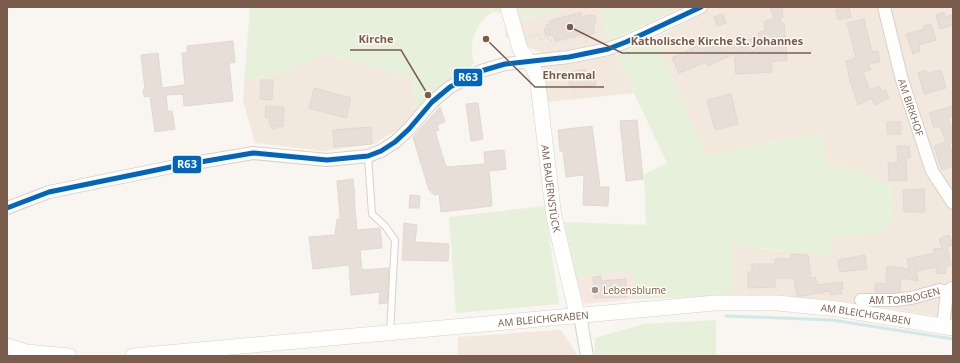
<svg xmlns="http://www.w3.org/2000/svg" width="960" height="363" font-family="'Open Sans',sans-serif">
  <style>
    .residential { fill: #f2e8de }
    .commercial { fill: #f6e8e1 }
    .green { fill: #e7f0db }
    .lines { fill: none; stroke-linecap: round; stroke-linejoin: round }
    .stream { stroke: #d0e8ea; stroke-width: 3 }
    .building { fill: #e6ded7; stroke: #e2d8d2 }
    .service-casing { stroke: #d7d1cb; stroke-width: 8 }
    .minor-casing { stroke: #d7d1cb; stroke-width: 14 }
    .tertiary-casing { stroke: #d7d1cb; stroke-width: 16 }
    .path { stroke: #dcd5d0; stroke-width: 2; stroke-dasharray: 1 3; stroke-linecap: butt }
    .service { stroke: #fefefd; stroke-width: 6 }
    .minor { stroke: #fefefd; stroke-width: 12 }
    .tertiary { stroke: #fefefd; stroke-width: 15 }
    .bus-1-casing { stroke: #fffaf3; stroke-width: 8 }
    .bus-1 { stroke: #0065bd; stroke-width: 5 }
    .poi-dot { fill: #a69286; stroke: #fffaf3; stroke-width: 1.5 }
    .labels { text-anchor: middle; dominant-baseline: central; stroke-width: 3; stroke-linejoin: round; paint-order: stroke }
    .street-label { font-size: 10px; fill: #7a5c4d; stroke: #fffaf3 }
    .poi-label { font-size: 10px; fill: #7a5c4d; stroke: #fffaf3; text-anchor: start }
    .leader { fill: none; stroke: #7a5c4d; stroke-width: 1.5 }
    .callout-dot { fill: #7a5c4d; stroke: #fffaf3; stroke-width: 1.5 }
    .callout-label { font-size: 11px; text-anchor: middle; font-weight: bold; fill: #7a5c4d; stroke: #fffaf3; stroke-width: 3; stroke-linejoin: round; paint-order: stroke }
    .line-badge { stroke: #fffaf3; stroke-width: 1.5 }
    .badge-label { font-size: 11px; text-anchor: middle; font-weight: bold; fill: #fff }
  </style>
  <rect width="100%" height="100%" fill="#f9f5f0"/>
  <g class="residential">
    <polygon points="573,7 587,7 600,10 611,49 616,55 634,93 547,102 542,53 505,36 507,28 504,13 521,21"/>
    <polygon points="693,7 953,7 953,319 843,301 794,297 732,296 732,245 783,251 830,239 885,231 856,169 827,163 821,132 706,155 655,38 696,17"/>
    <polygon points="326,53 392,73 411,77 416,111 402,127 374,144 323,151 255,143 243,101 244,81 276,76"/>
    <polygon points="561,330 578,356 458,356 458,337"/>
  </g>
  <polygon class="commercial" points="633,271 635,299 584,304 576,277"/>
  <g class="green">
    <path d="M250,7H502L504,13L492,12C475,25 468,42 474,63C456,81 433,93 416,111L410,77L392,73L327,53L276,76L244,81Z"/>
    <polygon points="517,7 573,7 520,21"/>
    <polygon points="587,7 683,7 609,41 600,10"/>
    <polygon points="655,38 706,155 821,132 827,163 856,169 891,185 893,218 885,231 830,239 830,256 732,245 732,296 635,299 632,271 576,277 564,222 646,225 644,174 667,163 616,55"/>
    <polygon points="545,206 559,304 456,313 449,217"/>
    <polygon points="716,320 716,356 595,356 595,338 644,324"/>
  </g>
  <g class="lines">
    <polyline class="stream" points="726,316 832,320 953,339"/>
  </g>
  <g class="building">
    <polygon points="770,7 782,7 783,17 780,18 782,24 784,23 787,60 771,62 772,72 736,74 734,54 708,66 706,62 679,73 672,58 699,45 701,49 715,42 716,44 720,42 759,39 758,32 765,31 764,22 774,18"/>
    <polygon points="849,7 851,17 838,20 836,10"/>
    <polygon points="581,12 582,17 589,15 595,16 596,23 593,26 595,33 586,36 585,33 555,41 553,35 546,36 544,29 547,28 546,25 550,24 549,21"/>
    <polygon points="944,12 945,17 953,15 953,25 940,29 936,15"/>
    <polygon points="723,14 726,23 717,26 714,17"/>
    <polygon points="864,19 872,52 878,51 880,62 869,64 871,70 863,72 870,90 879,86 882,92 885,90 889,98 875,105 871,98 858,105 850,81 846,61 856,58 847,23"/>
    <polygon points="931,24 936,40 919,45 920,51 913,54 906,34 924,29 923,26"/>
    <polygon points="233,41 235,62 229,63 233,101 184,106 183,94 166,95 168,112 172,111 175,129 155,132 150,96 144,97 143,90 145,89 141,55 158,53 162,88 185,85 182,53 187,53 187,46"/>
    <polygon points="586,69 587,75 594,74 596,85 574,88 570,87 567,73"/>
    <polygon points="926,70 927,74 941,70 946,88 924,94 918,73"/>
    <polygon points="261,80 273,80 272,100 260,99"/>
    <polygon points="314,88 351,98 346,118 309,108"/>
    <polygon points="731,94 738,124 715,130 707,100"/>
    <polygon points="478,103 483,139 471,141 466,104"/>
    <polygon points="266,106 284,107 283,127 277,126 274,130 269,125 270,118 265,118"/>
    <polygon points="953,106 953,116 948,117 953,132 953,142 949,144 953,155 953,166 942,170 934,146 946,142 940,126 934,128 929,113"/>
    <polygon points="440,107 445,122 437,125 439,130 435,131 446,167 485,164 484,152 504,150 506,169 489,171 492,206 441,212 439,194 434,195 429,190 413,137"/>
    <polygon points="637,120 643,179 626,181 620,121"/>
    <rect x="887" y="122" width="14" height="12"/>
    <polygon points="592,126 600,187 609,187 608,206 583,205 584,175 566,177 563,151 560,151 558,130"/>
    <polygon points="371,127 372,144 334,147 333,130"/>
    <polygon points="897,146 909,146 910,158 906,158 907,180 889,181 888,163 898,163"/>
    <polygon points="353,179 355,197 354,197 357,230 380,228 382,248 360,250 362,270 389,268 387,303 379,304 380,292 351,295 349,265 313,269 309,237 335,235 337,219 340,220 340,214 337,181"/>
    <polygon points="924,189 925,212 904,212 903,190"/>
    <polygon points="410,195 420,196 419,208 409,208"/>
    <polygon points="404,223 417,225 415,242 449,244 448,261 402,260"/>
    <polygon points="949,235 953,245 946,247 947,247 951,265 945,267 946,273 937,274 936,267 916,271 918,281 901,278 900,292 875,292 875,283 886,284 887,266 909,269 907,259 934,253 933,249 942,248 939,239"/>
    <polygon points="791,254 808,255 811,278 815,277 818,285 842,282 843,289 840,289 842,293 830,295 830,291 803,296 797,296 794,278 775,278 775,287 748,288 748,272 752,272 752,264 775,264 775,259 791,259"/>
    <polygon points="865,255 867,269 840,272 838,260"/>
    <polygon points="601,276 601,281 626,279 627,297 594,298 593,277"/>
  </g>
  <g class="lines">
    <g class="service-casing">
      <polyline id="service" points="368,156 372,214 385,226 395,240 390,333"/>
    </g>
    <g class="minor-casing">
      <g id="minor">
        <path id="s1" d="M884,7L902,80L932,171L953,203"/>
        <polyline points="7,208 49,192 171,167 253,153 327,160 368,156 381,151 395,142 409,129 432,102 450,87 481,71 505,64 569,57 608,49 626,42 701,7"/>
        <path id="s2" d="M861,300H895L911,298L940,290L953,293"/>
        <polyline points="578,315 581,321 587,356"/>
        <polyline points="943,326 947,292 952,288"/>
      </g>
    </g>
    <g class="tertiary-casing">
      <g id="tertiary">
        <path id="s3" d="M508,7L520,49L533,68L537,76L554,217L576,310L578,315"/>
        <polyline points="7,346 26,352 69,356"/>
        <path id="s4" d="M133,356L715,303H777L838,309L953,328"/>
      </g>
    </g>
    <polyline class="path" points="529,37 540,34 541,39 544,37 555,42 584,35 587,43"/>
    <use href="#service" class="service"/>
    <use href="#minor" class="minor"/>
    <use href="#tertiary" class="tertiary"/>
    <g class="bus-1-casing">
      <polyline id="bus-1" points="7,208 49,192 171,167 253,153 327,160 368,156 381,151 395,142 409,129 432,102 450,87 481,71 505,64 569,57 608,49 626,42 701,7"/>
    </g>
    <use href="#bus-1" class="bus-1"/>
  </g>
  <circle class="poi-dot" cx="595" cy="290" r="4"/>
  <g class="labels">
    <g class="street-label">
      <text stroke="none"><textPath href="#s1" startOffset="104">AM BIRKHOF</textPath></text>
      <text stroke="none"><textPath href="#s3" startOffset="189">AM BAUERNSTÜCK</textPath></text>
      <text stroke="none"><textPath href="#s2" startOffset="44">AM TORBOGEN</textPath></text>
      <text stroke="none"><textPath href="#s4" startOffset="736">AM BLEICHGRABEN</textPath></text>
      <text stroke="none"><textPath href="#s4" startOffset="412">AM BLEICHGRABEN</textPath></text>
    </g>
    <g class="poi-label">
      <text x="603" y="290">Lebensblume</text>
    </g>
  </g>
  <path class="leader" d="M428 95L401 50H350M570 27L622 53H811M486 39L535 87H604"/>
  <g class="callout-dot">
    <circle cx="428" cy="95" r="4"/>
    <circle cx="570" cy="27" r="4"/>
    <circle cx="486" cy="39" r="4"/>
  </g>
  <g class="callout-label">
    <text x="376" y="43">Kirche</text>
    <text x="717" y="45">Katholische Kirche St. Johannes</text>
    <text x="569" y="79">Ehrenmal</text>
  </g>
  <g class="line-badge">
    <rect x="453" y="68" width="30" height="19" rx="4" fill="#0065bd"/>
    <rect x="172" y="155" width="30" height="19" rx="4" fill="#0065bd"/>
  </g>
  <g class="badge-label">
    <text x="468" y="81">R63</text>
    <text x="187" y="168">R63</text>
  </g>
  <rect width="960" height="363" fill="none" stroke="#7a5c4d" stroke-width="16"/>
</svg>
